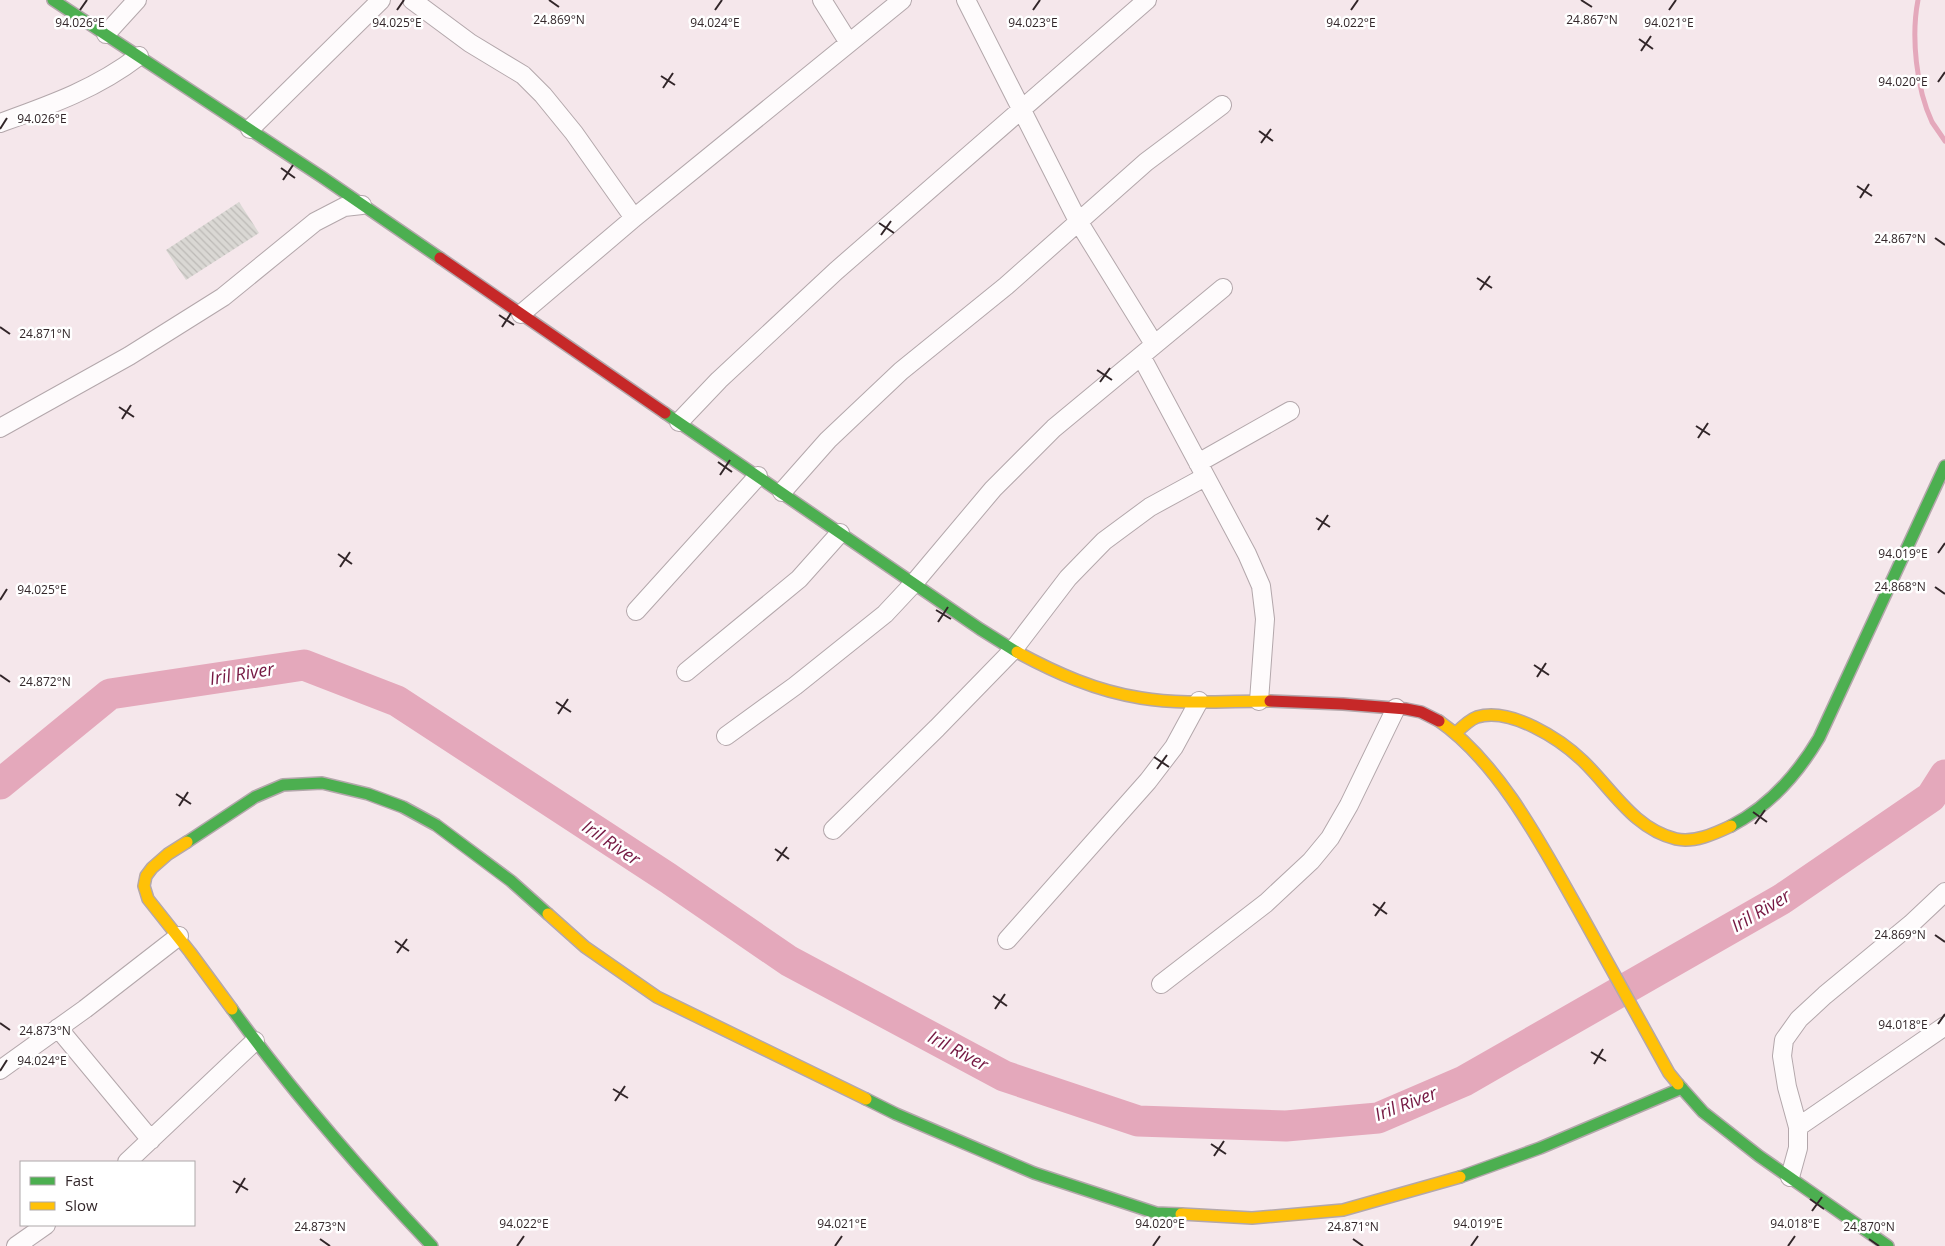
<svg xmlns="http://www.w3.org/2000/svg" width="1945" height="1246" viewBox="0 0 1945 1246" font-family="'Open Sans',sans-serif">
  <style>
    .lines { fill: none; stroke-linecap: round; stroke-linejoin: round }
    .stream { stroke: #e4a8bb; stroke-width: 5 }
    .river { stroke: #e4a8bb; stroke-width: 31 }
    .building { fill: url(#building-back-hatch) }
    .street-casing { stroke: #b3a7ab; stroke-width: 20 }
    .fast-casing { stroke: #b3a7ab; stroke-width: 14 }
    .slow-casing { stroke: #b3a7ab; stroke-width: 14 }
    .jam-casing { stroke: #b3a7ab; stroke-width: 14 }
    .street { stroke: #fefbfc; stroke-width: 18 }
    .fast { stroke: #4caf50; stroke-width: 11 }
    .slow { stroke: #ffc107; stroke-width: 11 }
    .jam { stroke: #c62828; stroke-width: 11 }
    .ticks { fill: none; stroke: #322629; stroke-width: 2 }
    .labels { text-anchor: middle; stroke-width: 5; stroke-linejoin: round; paint-order: stroke }
    .water-label { font-size: 18px; font-style: italic; fill: #751842; stroke: #fff }
    .ticks-label { font-size: 12px; text-anchor: middle; fill: #322629; stroke: #fff; stroke-width: 5; stroke-linejoin: round; paint-order: stroke }
  </style>
  <defs>
    <pattern id="building-back-hatch" width="6" height="6" patternUnits="userSpaceOnUse" patternTransform="scale(1.25)"><rect width="6" height="6" fill="#dad8d4"/><path d="M-1 5l2 2M0 0l6 6M5-1l2 2" fill="none" stroke="#bcb9b6"/></pattern>
  </defs>
  <rect width="100%" height="100%" fill="#f5e7eb"/>
  <g class="lines">
    <path class="stream" d="M1918,0c-7,36 -2,88 14,122 4,6 9,13 13,19"/>
    <path class="river" d="M0,784l110,-90 194,-29 93,36 271,177 121,83 215,115 134,45 148,5 92,-8 86,-37 318,-182 149,-102 14,-22"/>
  </g>
  <path class="building" d="M239,202l20,31 -73,47 -20,-30z"/>
  <g class="lines">
    <defs>
      <path id="street" d="M412,0l58,43 53,32 20,20 31,38 60,85
        M822,0l27,43
        M966,0l112,221 76,123
        M106,34l31,-34
        M0,123c50,-18 96,-34 139,-67
        M250,129l131,-129
        M521,314l113,-96 268,-218
        M1141,356l106,198 14,32 4,33 -6,82
        M679,422l40,-42 117,-109 311,-271
        M0,428l129,-72 94,-59 92,-75 29,-15 18,-2
        M1198,463l92,-52
        M782,492l46,-52 73,-69 105,-85 140,-124 76,-57
        M636,611l122,-135
        M686,672l113,-93 41,-46
        M726,736l69,-50 90,-72 29,-31 79,-94 61,-61 169,-140
        M833,830l104,-102 76,-78 55,-72 36,-37 46,-34 55,-30
        M1007,940l141,-159 26,-34 25,-46
        M1161,984l105,-81 45,-42 19,-23 19,-33 47,-97
        M58,1028l93,112
        M0,1070l85,-61 94,-73
        M1798,1127l147,-101
        M127,1162l128,-121
        M1790,1177l8,-29v-21l-11,-40 -5,-31 2,-16 15,-21 26,-24 86,-71 34,-32
        M16,1246l30,-21"/>
      <path id="fast" d="M53,0l269,177 118,81
        M665,413l315,216 37,23
        M1731,826c39,-20 66,-51 88,-88l126,-272
        M187,842l68,-45 28,-12 39,-2 46,11 35,13 33,18 75,56 37,33
        M232,1009c61,84 129,162 200,237
        M1678,1084l25,28 56,44 129,90
        M866,1099l30,15 138,59 122,40 25,1
        M1460,1177l80,-29 142,-60"/>
      <path id="slow" d="M1017,652c39,21 79,39 124,46 42,7 86,3 129,3
        M1439,721c62,43 106,130 143,195 29,53 58,105 87,157l9,11
        M1456,733c6,-6 13,-13 21,-16 34,-10 83,22 106,44 29,28 51,68 93,78 18,4 38,-5 55,-13
        M187,842l-19,12 -16,14 -6,8 -2,10 4,13 42,53 42,57
        M548,914l37,33 72,50 209,102
        M1181,1214l71,4 91,-8 117,-33"/>
      <path id="jam" d="M440,258l225,155
        M1270,701l73,3 63,5 15,3 18,9"/>
    </defs>
    <use href="#street" class="street-casing"/>
    <use href="#fast" class="fast-casing"/>
    <use href="#slow" class="slow-casing"/>
    <use href="#jam" class="jam-casing"/>
    <use href="#street" class="street"/>
    <use href="#fast" class="fast"/>
    <use href="#slow" class="slow"/>
    <use href="#jam" class="jam"/>
  </g>
  <path class="ticks" d="M549,0l10,7M1581,0l11,7M80,10l7,-10M397,10l7,-10M715,10l7,-10M1033,10l7,-10M1351,10l7,-10M1669,10l7,-10M1639,39l14,10M1641,51l10,-15M661,76l14,9M1938,82l7,-10M663,88l10,-15M0,129l7,-11M1259,131l14,10M1261,143l10,-14M281,168l14,10M283,180l10,-15M1857,186l15,10M1860,198l9,-14M879,223l15,10M881,235l10,-14M1935,238l10,7M1477,278l15,10M1480,290l10,-14M499,315l15,10M0,327l10,7M502,327l9,-14M1097,370l15,10M1100,382l10,-14M119,407l15,10M122,419l9,-14M1696,426l14,9M1698,438l10,-15M718,462l14,10M720,475l10,-15M1316,518l14,9M1318,530l10,-15M1938,553l7,-10M338,554l14,10M340,567l10,-15M1935,587l10,7M0,600l7,-11M936,610l15,9M938,622l10,-15M1534,665l15,10M0,675l10,7M1537,677l9,-14M556,702l15,10M558,714l10,-15M1154,757l15,10M1157,769l10,-14M176,794l15,10M179,806l9,-14M1753,812l14,10M1755,824l10,-14M775,849l14,10M777,861l10,-14M1373,904l14,10M1375,916l10,-14M1935,935l10,7M395,941l14,10M397,953l10,-14M993,996l14,10M995,1009l10,-15M0,1023l10,7M1938,1024l7,-10M1591,1052l15,9M1594,1064l9,-15M0,1071l7,-11M613,1089l15,9M615,1101l10,-15M1211,1144l15,10M1214,1156l10,-15M233,1181l15,9M236,1193l9,-15M1810,1199l14,10M1812,1211l10,-14M320,1239l10,7M1353,1239l10,7M1869,1239l10,7M517,1246l7,-10M835,1246l7,-10M1153,1246l7,-10M1471,1246l7,-10M1788,1246l7,-10"/>
  <g class="labels">
    <g class="water-label">
      <text transform="translate(242 674) rotate(-9)" y="6">Iril River</text>
      <text transform="translate(611 843) rotate(34)" y="6">Iril River</text>
      <text transform="translate(1761 911) rotate(-31)" y="6">Iril River</text>
      <text transform="translate(958 1051) rotate(28)" y="6">Iril River</text>
      <text transform="translate(1406 1104) rotate(-21)" y="6">Iril River</text>
    </g>
  </g>
  <g class="ticks-label">
    <text x="559" y="24">24.869°N</text>
    <text x="1592" y="24">24.867°N</text>
    <text x="80" y="27">94.026°E</text>
    <text x="397" y="27">94.025°E</text>
    <text x="715" y="27">94.024°E</text>
    <text x="1033" y="27">94.023°E</text>
    <text x="1351" y="27">94.022°E</text>
    <text x="1669" y="27">94.021°E</text>
    <text x="1903" y="86">94.020°E</text>
    <text x="42" y="123">94.026°E</text>
    <text x="1900" y="243">24.867°N</text>
    <text x="45" y="338">24.871°N</text>
    <text x="1903" y="558">94.019°E</text>
    <text x="1900" y="591">24.868°N</text>
    <text x="42" y="594">94.025°E</text>
    <text x="45" y="686">24.872°N</text>
    <text x="1900" y="939">24.869°N</text>
    <text x="1903" y="1029">94.018°E</text>
    <text x="45" y="1035">24.873°N</text>
    <text x="42" y="1065">94.024°E</text>
    <text x="524" y="1228">94.022°E</text>
    <text x="842" y="1228">94.021°E</text>
    <text x="1160" y="1228">94.020°E</text>
    <text x="1478" y="1228">94.019°E</text>
    <text x="1795" y="1228">94.018°E</text>
    <text x="320" y="1231">24.873°N</text>
    <text x="1353" y="1231">24.871°N</text>
    <text x="1869" y="1231">24.870°N</text>
  </g>
  <rect x="20" y="1161" width="175" height="65" fill="#ffffff" stroke="#ada8a9"/>
  <rect x="30" y="1177" width="25" height="8" fill="#4caf50" stroke="#ada8a9"/>
  <text x="65" y="1186" font-size="15" fill="#322629">Fast</text>
  <rect x="30" y="1202" width="25" height="8" fill="#ffc107" stroke="#ada8a9"/>
  <text x="65" y="1211" font-size="15" fill="#322629">Slow</text>
</svg>
